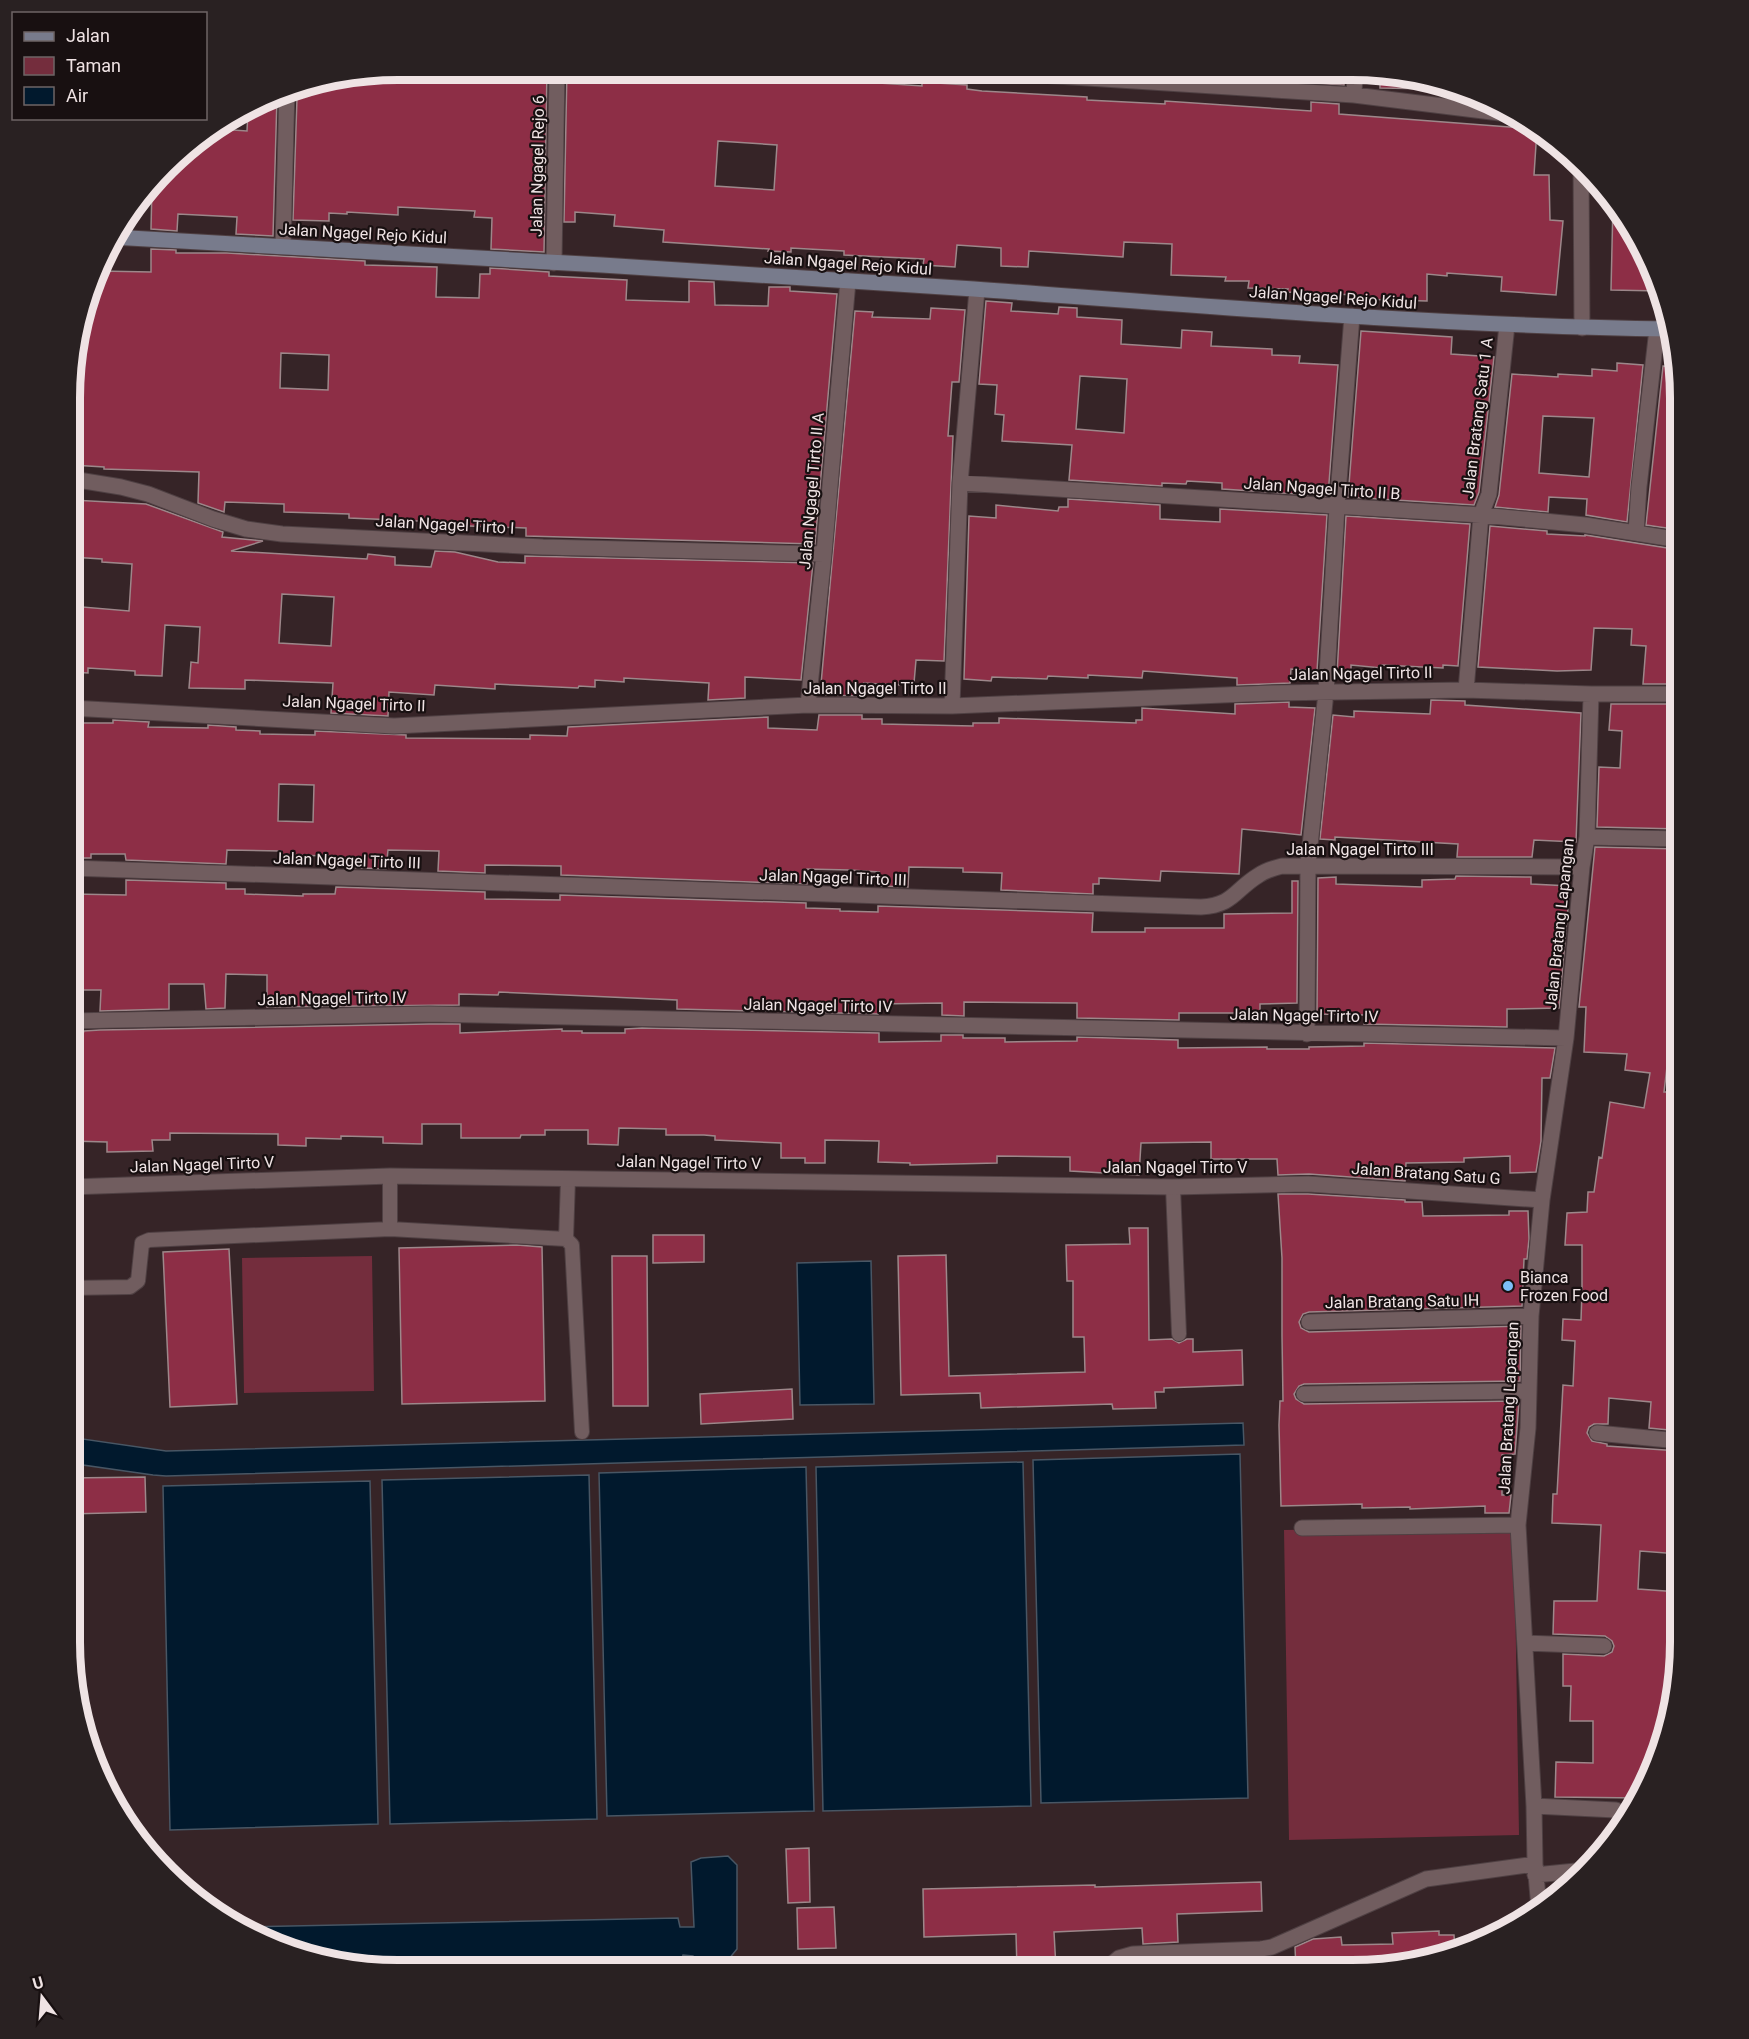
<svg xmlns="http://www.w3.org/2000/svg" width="1749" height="2039" viewBox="0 0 1749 2039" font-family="Roboto,sans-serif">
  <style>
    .green { fill: #742d3d }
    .water { fill: #01192d; stroke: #485664; stroke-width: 1.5 }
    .building { fill: #8d2e46; stroke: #9d878a; stroke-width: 1.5; fill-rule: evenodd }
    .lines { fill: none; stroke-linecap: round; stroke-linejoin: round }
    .service-casing { stroke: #4f4043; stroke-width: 16 }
    .minor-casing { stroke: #4f4043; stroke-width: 17 }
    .secondary-casing { stroke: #4f4043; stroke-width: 17 }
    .service { stroke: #715d5f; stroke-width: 14 }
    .minor { stroke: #715d5f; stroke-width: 15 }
    .secondary { stroke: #787b8c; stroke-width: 15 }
    .poi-dot { fill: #7cbef9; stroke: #181011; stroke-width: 2 }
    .labels { text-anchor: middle; stroke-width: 4.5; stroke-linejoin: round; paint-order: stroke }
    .street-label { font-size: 16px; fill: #efe3e4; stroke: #181011 }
    .poi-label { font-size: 16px; fill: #efe3e4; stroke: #181011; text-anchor: start }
    .rim { fill: none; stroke: #efe3e4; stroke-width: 8 }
  </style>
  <rect width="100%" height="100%" fill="#362427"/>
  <path class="green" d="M372,1256l2,135 -130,2 -2,-135z
    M1514,1526l5,309 -230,5 -5,-310z"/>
  <path class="water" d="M871,1261l3,143 -74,1 -3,-142z
    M1243,1423l1,22 -1078,31 -13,-1 -84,-12v-26l97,14z
    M1240,1454l8,344 -207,5 -8,-343z
    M1023,1462l8,344 -208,5 -7,-344z
    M806,1467l8,344 -207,5 -8,-343z
    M589,1475l8,344 -207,5 -8,-344z
    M370,1481l8,343 -208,6 -7,-344z
    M728,1856l9,9v84l-13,16 -27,1 -4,-10 -10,-1 -5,12 -302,2 -84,-16 -52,-26 438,-9 2,9h14l-3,-65 10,-4z"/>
  <path class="building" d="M398,69h149l-3,183 -53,-3 1,-31 -18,-1 1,-6 -77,-4v8l-51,-3v2l-18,-1v8l-36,-1 4,-122h3l1,-12h-5l45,-8 1,5 3,1 1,-6z
    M567,69l92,1 43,6 78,4 1,-9 24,2v3l45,3v2l72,5v-4l45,3v4l15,2 105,6v3l78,4v-3l146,10v-9l28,2v10l198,15 -3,46h15l1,45 13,1 -7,74 -55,-4 1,-14 -55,-4v3l-20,-2v27l-71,-2v-4l-69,-3 1,-3 -40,-1 1,-7h-24l1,-4 -55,-2 1,-31 -48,-2 -1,15 -94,-6 -1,16 -27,-1v-18l-44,-3 -2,22 -32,-2 1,-6 -80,-4v-4l-53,-3v4l-23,-1 1,-2 -106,-7 1,-12 -50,-4 1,-11 -40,-3v10h-11zM718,141l59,4 -3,45 -59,-4z
    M1313,72h32l-1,13 -32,-2z
    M1380,72h15l44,12v5l-59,-1z
    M275,96l2,1 -4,139 -37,-2 1,-17 -59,-3 -1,17 -26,-2 1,-43 29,-36 37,-21 29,2 1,-19z
    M1613,204l23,29 24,58 -49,-1z
    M151,249l25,1v3h51l138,8v4l72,2 -1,30 43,1 1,-24h10v-6l59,4v4l78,4 -1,20 63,2v-21l25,1 1,23 53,1 1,-19h21v4l47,3 -22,250 -289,-8v-8l-85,-3 1,-3 -93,-4v-4l-65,-2v-8l-59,-2 -1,10 -26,-9 1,-31 -95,-3v-2l-32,-2v-93l8,1 2,-50 18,-52 51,1zM281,353l48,2 -1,35 -48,-2z
    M986,301l26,2 -1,8 47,3 1,-7 18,1v9l45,3 -1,24 60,4 1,-18 30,2 -1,14 61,3v6l28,1 -1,7 39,2 -10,131 -106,-7v-6l-35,-2 -1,3 -24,-1v3l-93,-6 3,-35 -70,-4 2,-26 -9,-1 2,-29 -18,-1zM1080,376l47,3 -3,54 -48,-4z
    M931,308l34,2 -6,72h-7l-4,54h5l-9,225 -28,-1 -2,23 -15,-1v3l-35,-2v13l-44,-1 35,-384 18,1 -1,5 58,2z
    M1361,331l91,6 -1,17 43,3 -15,135 -5,13 -126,-8z
    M1617,363l26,2 -16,157 -41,-7 1,-16 -38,-2 -1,15 -53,-5 4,-12 13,-121 46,3v-3l34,2v-7l25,2zM1543,416l51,2 -5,59 -50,-4z
    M1663,366l13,1 4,30v133l-34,-5z
    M1068,499l92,6v14l39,2 21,1v-13l107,6 -10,156 -26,-2 -1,14 -53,2v-7l-94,-7 -1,7 -54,-3v3l-40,-2 -1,3 -55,-2 -1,4 -27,-2 5,-163 27,2v-13l62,6 1,-4h9z
    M72,500l74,4 77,28 -1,5 41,4 -32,10 136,8 1,-5 27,3v8l36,2 4,-16 20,1 43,10 27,1v-7l288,7 -12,117 -56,-3v21l-37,2 1,-17 -85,-5v4l-29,-2v7l-16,-1 -1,2 -83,-4v5l-60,-4 -1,10 -45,-3 -1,24 -57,-3 2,-30 -88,-3v9l-56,-1 2,-26 7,1 2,-36 -35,-2 -3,51 -27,-1v-4l-47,-3v5l-17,-1v-66l58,5 3,-47 -30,-2v-3l-31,-2zM282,594l52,3 -3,49 -52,-3z
    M1346,516l124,8 -12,142 -15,-1v3l-61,-3v3l-31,-3v10l-14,-1z
    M1490,526l57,5v3l38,2v-1l95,15v134h-37l3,-38 -15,-1 1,-16 -38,-1 -3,42 -34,1 -79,-4z
    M1431,700l34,1v4l116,8 -5,129 -42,-2 -2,17h-75l1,-13 -123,-7v3l-15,-1 13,-124 21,2v-6l76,3z
    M1289,702v5l26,1 -14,127 -59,-6 -3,45 -78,-3 -1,10 -61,-3v6h-6v10l-92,-4 1,-17 -39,-1v-4l-54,-1 -1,20 -29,-1v-14l-29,-2 -43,-1v15l-246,-9v-9l-76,-1v8l-47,-2 1,-20 -51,-1 -2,19 -50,-2v-11l-55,-1v-4l-54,-1 -1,14 -100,-4 -1,-6h-34v4h-20v-37h4l1,-45h-5v-50h12v-3h30v-3l36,2 -1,5 60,1v-3l28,2v3l24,1v3l55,1v-4l91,4v3l124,1v-4l37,1 1,-9 200,-10v11l49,2 2,-15h43v4h20v5l91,2v-3h26v-5l137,5v-3h6v-12l93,6v-10zM279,784l35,1 -1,37 -35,-1z
    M1611,704h69v125l-83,-2 2,-60 21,1 2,-37 -13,-1z
    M1595,847l85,2v185l-9,-1 -7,59h16l-3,80h3l-1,259 -30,-3 2,-26 -42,-4 -1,26h-14l-5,3 -2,6 5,8 15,3v2l72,5v103l-39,-3 -2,38 41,3v71l-16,84 -23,51 -85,-1 1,-35 37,1v-42h-23l1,-35h-8v-32l41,2 8,-4 2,-6 -2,-5 -7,-5 -52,-2 1,-33h43l4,-76 -49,-2 1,-29h4l6,-109 10,1 2,-45 -13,-1 1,-21 18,1 1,-28v-47h-17l2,-32 20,-1 1,-20h6l5,-35 3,1 8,-56 34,6 6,-35 -25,-3 2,-16 -43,-2 2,-45h-7z
    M1456,876l75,1v7l39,2 -11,122 -52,1v18l-143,-3 1,-9 -48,-1 1,-136 18,-1v7l86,3v-7l33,-1z
    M126,880l100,3v6h19v5l58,2v-2h32l1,-7 149,5v7l75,1v-5l246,8v5l34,1v2l38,1v-6l215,7 -1,19h53v-4h79v-14l68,-1v-32h6l-1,122 -37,1v9h-81v7l-102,-2v-15l-113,-1v14l-22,-1v-12l-64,1v10l-201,-5v-9l-178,-8 -1,3 -39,-1v11l-192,2v-32l-41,-1 -1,34 -19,1 -2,-25h-35v25l-69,2 1,-21h-28v-24h-3l3,-72 53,1z
    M429,1024h31v9l102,-4v2h20v2h43v-4l17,-1 237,5v9l62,-1v-6h22v3h42v4l72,-1v-4l101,3v8l89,-1v2h42v-2l55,-1v-3l191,5 -5,30h-8l-1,63 -5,31 -26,1v-17l-46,2v4l-58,1 -1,18 -96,-7 -31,1 -1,-16h-66v-17l-70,1 -2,32 -69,-4v-14l-73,-1v7l-87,2v-2l-32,-1 1,-21 -54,-1v23h-20v-5h-24v-15l-66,-3v-4l-11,-1h-38v-6l-47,-1 -1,17 -30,-1v-14h-43v5h-24l-1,3h-59v-14h-39v20l-39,-1v-6l-42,-1v3l-35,-1v8l-28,-1v-11l-108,-1v7h-18l1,11 -46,1v-10l-37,-1v-107h13l1,-3 16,-1z
    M1278,1194h30l97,6v2h17l1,14 86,-1v-4h19l1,28 -2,20h-3l-2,47 -213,6 -6,2 -4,8 2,6 8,4 212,-6 -1,55 -216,3 -5,2 -5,8 2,5 8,5 215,-3 -4,53 -13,1v40h9l-2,18h-24v-7l-75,3v-2l-48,1v-4l-81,2 -2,-81 1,-24h3l-1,-65v-78z
    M1129,1228h19l1,112 23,-1 7,4 8,-4h6v13l49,-2 1,35 -79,3v4h-9l1,16 -43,1 -1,-5 -131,4 -1,-15 -79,2 -3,-139 48,-1 3,121 136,-4 -1,-35h-11v-56h-6l-1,-36 64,-1z
    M653,1235h51v27l-51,1z
    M517,1245l25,2 3,154 -143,3 -3,-156z
    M229,1249l8,155 -67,3 -7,-155z
    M612,1256h35l1,150h-35z
    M792,1389l1,30 -92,5 -1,-30z
    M145,1477l1,35 -77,2v-36z
    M809,1848l1,54 -22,1 -2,-54z
    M1261,1882l1,29 -85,3 1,28 -35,2 -1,-16 -88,4 2,36 -39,1 -1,-35 -92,3 -1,-48 172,-4v2z
    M834,1907l2,41 -38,1 -1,-41z
    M1439,1931v4h15l1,16 -18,8 -64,10h-77l-1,-22 18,-8 28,-2 1,8 51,-1 -1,-11z
    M1179,1962v7h-35l-1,-6z"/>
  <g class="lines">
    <defs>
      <path id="service" d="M390,1176v53
        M1173,1187l6,147
        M566,1239l2,-60
        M70,1288l60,-1 8,-6 4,-38 7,-3 241,-11 176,10 6,6 10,187"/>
      <path id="minor" d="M977,71l377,24 162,20
        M1354,95l1,-23
        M1581,163l1,165
        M283,246l4,-157
        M554,263l3,-194
        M72,479l49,8 27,7 65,25 33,10 36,5 261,13 281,7
        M960,483l521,32 104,10 95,15
        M1636,533l3,-46 18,-158
        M1466,690l15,-175 8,-21 18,-169
        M808,705l16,-151 24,-273
        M952,706l8,-223 17,-193
        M71,708l323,18 414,-21 144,1 320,-13 194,-3 125,4h89
        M1587,837l93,2
        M71,868l1130,39c33,-2 33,-17 58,-32 7,-5 15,-7 23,-9l300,1
        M70,1021l359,-7 1137,24
        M1307,1034l1,-169 18,-173 11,-185 15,-191
        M70,1187l320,-11 783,11 135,-3 234,16
        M1309,1322l222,-6
        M1304,1394l225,-3
        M1597,1433l82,8
        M1302,1528l216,-3
        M1525,1643l79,3
        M1534,1806l82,4
        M1535,1875l51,-5
        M1539,1908l-4,-44 -1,-58 -16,-281 10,-97 3,-112 11,-116 24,-162 16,-171 5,-30 4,-143
        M1106,1969l13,-11 14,-4 128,-5 11,-2 154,-68 109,-15"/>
      <path id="secondary" d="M112,237c287,16 575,32 862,52 232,17 464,37 697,40"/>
    </defs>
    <use href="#service" class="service-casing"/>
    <use href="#minor" class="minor-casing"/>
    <use href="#secondary" class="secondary-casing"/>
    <use href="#service" class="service"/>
    <use href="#minor" class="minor"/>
    <use href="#secondary" class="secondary"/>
  </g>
  <circle class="poi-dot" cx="1508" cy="1286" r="6"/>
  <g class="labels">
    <g class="street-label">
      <text transform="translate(537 166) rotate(-89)" y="6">Jalan Ngagel Rejo 6</text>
      <text transform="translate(363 233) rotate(3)" y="6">Jalan Ngagel Rejo Kidul</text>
      <text transform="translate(848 263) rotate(4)" y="6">Jalan Ngagel Rejo Kidul</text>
      <text transform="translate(1333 297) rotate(4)" y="6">Jalan Ngagel Rejo Kidul</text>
      <text transform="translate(1477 418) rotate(-83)" y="6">Jalan Bratang Satu 1 A</text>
      <text transform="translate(1322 488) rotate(4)" y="6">Jalan Ngagel Tirto II B</text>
      <text transform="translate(811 491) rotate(-85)" y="6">Jalan Ngagel Tirto II A</text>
      <text transform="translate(445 524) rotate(3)" y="6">Jalan Ngagel Tirto I</text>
      <text transform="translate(1361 673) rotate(-1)" y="6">Jalan Ngagel Tirto II</text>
      <text x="875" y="694">Jalan Ngagel Tirto II</text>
      <text transform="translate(354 703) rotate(2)" y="6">Jalan Ngagel Tirto II</text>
      <text x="1360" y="855">Jalan Ngagel Tirto III</text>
      <text transform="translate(347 860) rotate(2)" y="6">Jalan Ngagel Tirto III</text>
      <text transform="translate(833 877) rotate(2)" y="6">Jalan Ngagel Tirto III</text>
      <text transform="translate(1559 924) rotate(-84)" y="6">Jalan Bratang Lapangan</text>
      <text transform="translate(332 998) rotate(-1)" y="6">Jalan Ngagel Tirto IV</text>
      <text transform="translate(818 1005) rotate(1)" y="6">Jalan Ngagel Tirto IV</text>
      <text transform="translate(1304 1015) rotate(1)" y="6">Jalan Ngagel Tirto IV</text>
      <text transform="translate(689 1162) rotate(1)" y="6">Jalan Ngagel Tirto V</text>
      <text transform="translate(202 1164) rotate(-2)" y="6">Jalan Ngagel Tirto V</text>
      <text x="1175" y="1173">Jalan Ngagel Tirto V</text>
      <text transform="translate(1426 1173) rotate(4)" y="6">Jalan Bratang Satu G</text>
      <text transform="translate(1402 1301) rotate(-1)" y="6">Jalan Bratang Satu IH</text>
      <text transform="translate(1508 1408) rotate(-87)" y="6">Jalan Bratang Lapangan</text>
    </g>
    <g class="poi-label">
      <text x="1520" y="1283">Bianca<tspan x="1520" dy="18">Frozen Food</tspan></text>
    </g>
  </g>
  <path d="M0 0H1749V2039H0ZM398 80H1352A318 318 0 0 1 1670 398V1642A318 318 0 0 1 1352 1960H398A318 318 0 0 1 80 1642V398A318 318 0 0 1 398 80Z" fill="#292122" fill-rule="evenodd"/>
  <path class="rim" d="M398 80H1352A318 318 0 0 1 1670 398V1642A318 318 0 0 1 1352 1960H398A318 318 0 0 1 80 1642V398A318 318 0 0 1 398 80Z"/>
  <rect x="12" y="12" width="195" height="108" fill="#181011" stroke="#6e6465" stroke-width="1.5"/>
  <rect x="24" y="32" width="30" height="9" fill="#787b8c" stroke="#6e6465" stroke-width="1.5"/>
  <text x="66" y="42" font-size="18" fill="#efe3e4">Jalan</text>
  <rect x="24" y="57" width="30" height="18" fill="#742d3d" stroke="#6e6465" stroke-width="1.5"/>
  <text x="66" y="72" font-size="18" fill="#efe3e4">Taman</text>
  <rect x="24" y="87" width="30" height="18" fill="#01192d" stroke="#6e6465" stroke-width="1.5"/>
  <text x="66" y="102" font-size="18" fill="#efe3e4">Air</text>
  <g transform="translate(42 1997) rotate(344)" stroke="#181011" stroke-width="4.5" paint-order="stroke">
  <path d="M0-4.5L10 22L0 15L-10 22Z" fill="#efe3e4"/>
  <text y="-9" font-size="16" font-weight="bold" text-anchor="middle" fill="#efe3e4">U</text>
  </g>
</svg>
